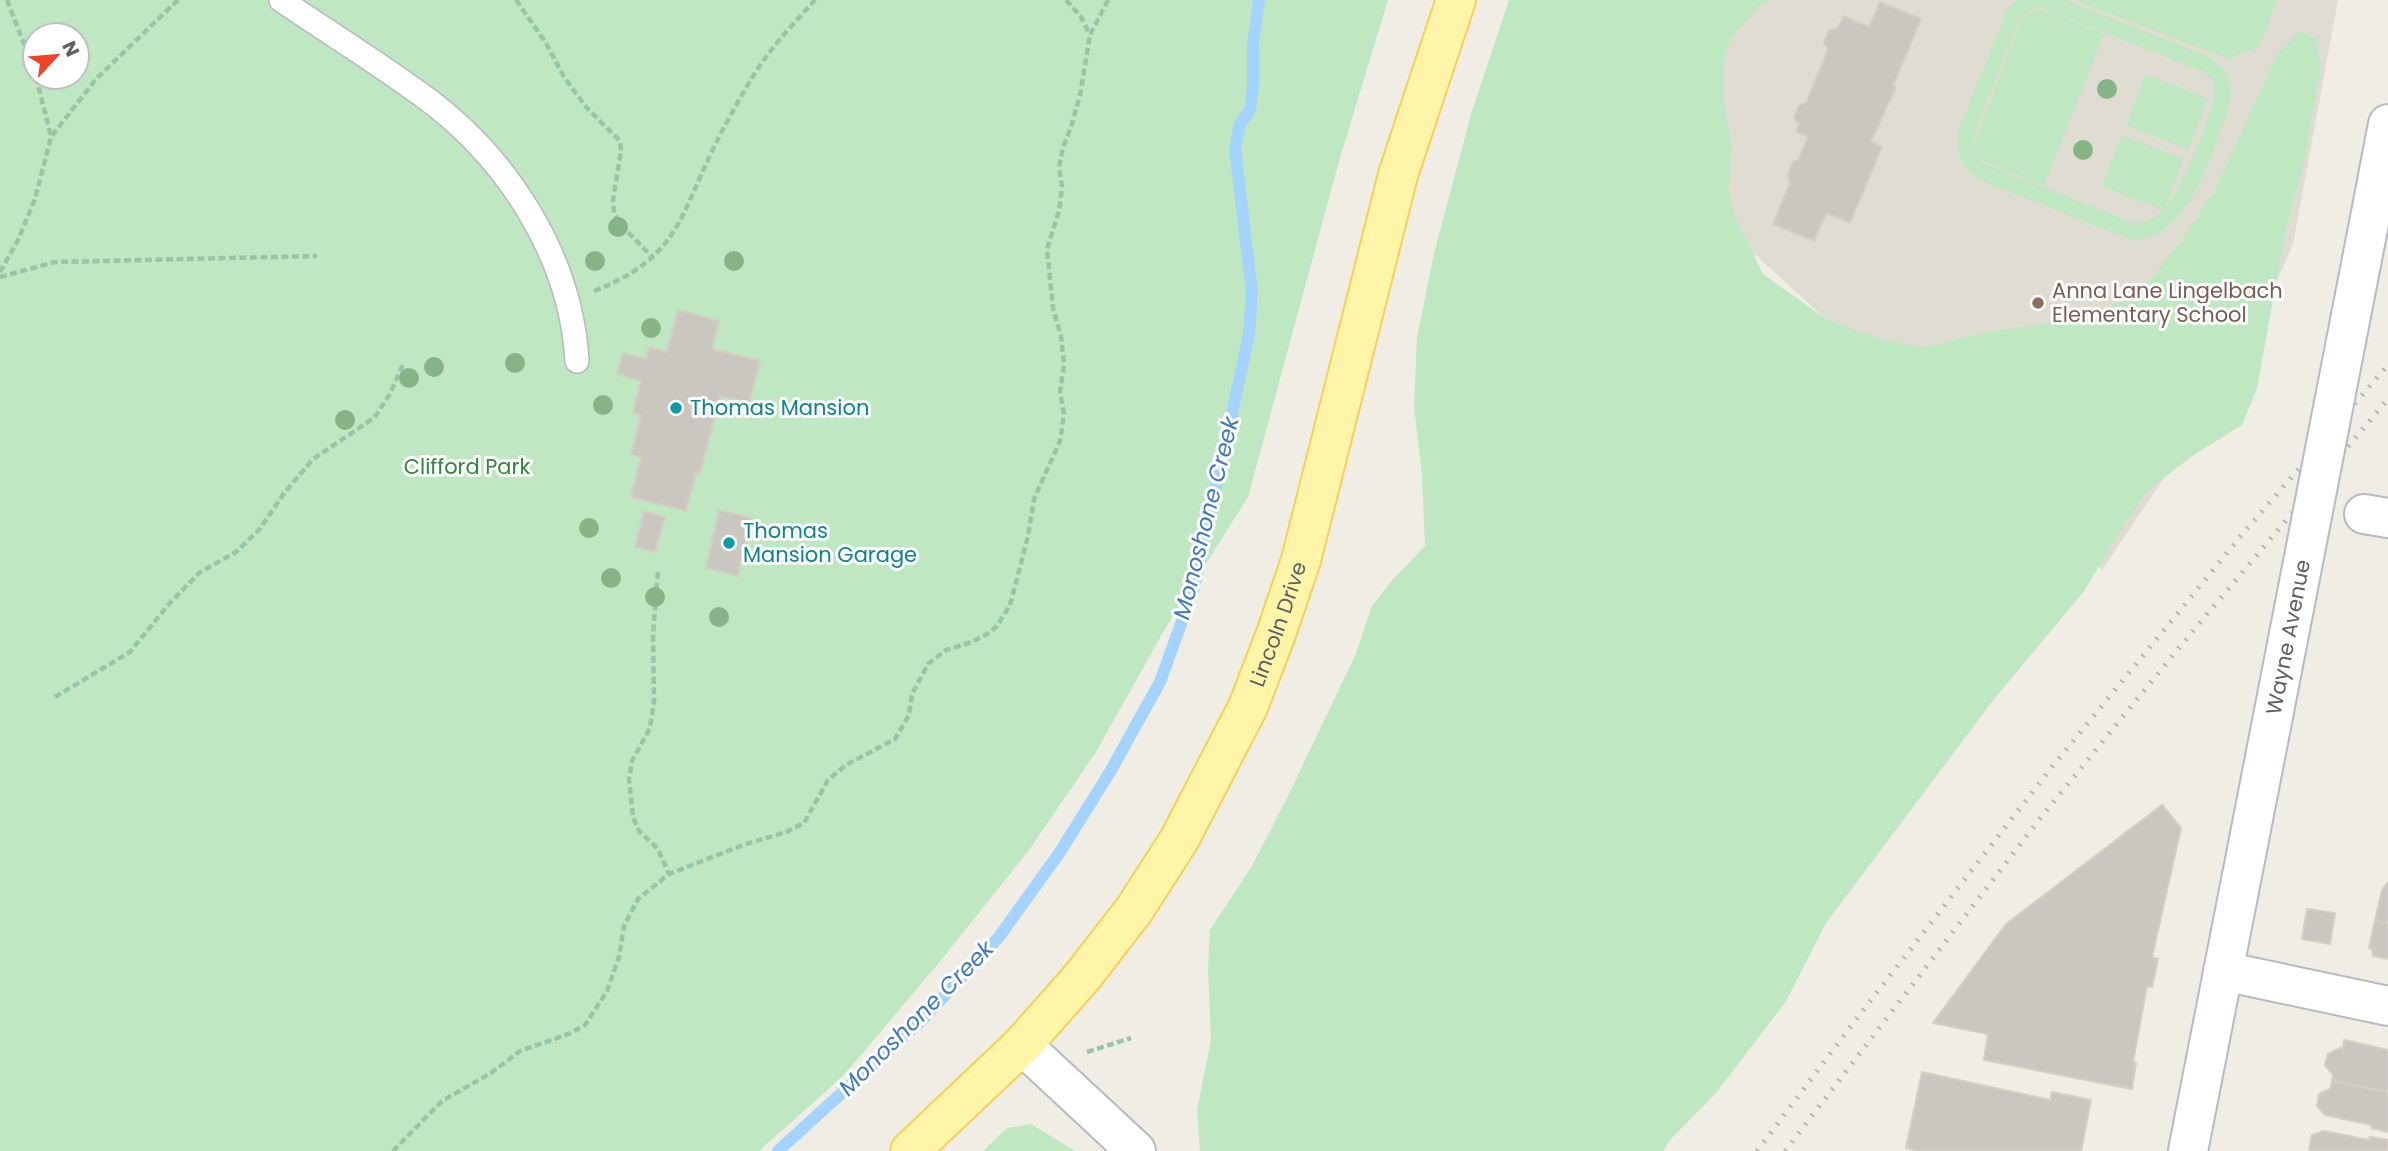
<svg xmlns="http://www.w3.org/2000/svg" width="2388" height="1151" viewBox="0 0 2388 1151" font-family="Poppins,sans-serif">
  <style>
    .education { fill: #dfdcd2 }
    .green { fill: #bfe7c1; fill-rule: evenodd }
    .lines { fill: none; stroke-linecap: round; stroke-linejoin: round }
    .stream { stroke: #a4d3ff; stroke-width: 12 }
    .building { fill: #cac7c1; stroke: #d4cfc2; stroke-width: 2 }
    .service-casing { stroke: #b6b9be; stroke-width: 26 }
    .minor-casing { stroke: #b6b9be; stroke-width: 42 }
    .secondary-casing { stroke: #b7bac0; stroke-width: 42 }
    .primary-casing { stroke: #f7d055; stroke-width: 42 }
    .path { stroke: #97c6a7; stroke-width: 4.5; stroke-dasharray: 7 3.5; stroke-linecap: butt }
    .service { stroke: #fff; stroke-width: 23 }
    .minor { stroke: #fff; stroke-width: 38 }
    .secondary { stroke: #fff; stroke-width: 38 }
    .primary { stroke: #fff5a9; stroke-width: 38 }
    .rail { stroke: #b5b6b6; stroke-width: 5; stroke-dasharray: 2 9; stroke-linecap: butt }
    .secondary-bridge-casing { stroke: #b7bac0; stroke-width: 42; stroke-linecap: butt }
    .secondary-bridge { stroke: #fff; stroke-width: 38 }
    .tree { fill: #86b486 }
    .education-dot { fill: #8d6e63; stroke: #fff; stroke-width: 2.5 }
    .culture-dot { fill: #0f9aa8; stroke: #fff; stroke-width: 2.5 }
    .labels { text-anchor: middle; stroke-width: 6; stroke-linejoin: round; paint-order: stroke }
    .education-label { font-size: 21px; fill: #785e54; stroke: #fff; text-anchor: start }
    .culture-label { font-size: 21px; fill: #0d838f; stroke: #fff; text-anchor: start }
    .park-label { font-size: 21px; fill: #318639; stroke: #fff }
    .street-label { font-size: 21px; fill: #5c5f65; stroke: #fff }
    .water-label { font-size: 23px; font-style: italic; fill: #3f78bf; stroke: #fff }
  </style>
  <rect width="100%" height="100%" fill="#efede4"/>
  <path class="education" d="M1576,0h762l-45,244 -51,118 -140,208 -551,-501z"/>
  <path class="green" d="M0,0h1388l-49,161 -91,336 -82,130 -70,125 -67,98 -92,115 -93,110 -85,76h-759zM35,35h42v42h-42z
    M1509,0h262l-12,6 -29,34 -6,24v40l8,45 -4,41 6,24 29,60 63,45 50,19 47,10 60,-15 100,-15 56,-24 42,-52 33,-50 63,-137 23,-24 17,8 3,31 -15,87 -20,77 -28,154 -15,37 -47,29 -46,35 -23,33 -42,69 -90,108 -168,224 -40,78 -70,92 -45,46 -8,12h-463l-3,-41 14,-70 -3,-71 2,-39 42,-64 34,-66 69,-144 17,-50 23,-29 30,-31 -3,-71 -8,-69 3,-68 17,-85 38,-142z
    M2016,0h50l143,57c20,13 25,27 20,50 -18,46 -36,127 -95,134l-154,-61c-19,-13 -25,-26 -22,-49l48,-118zM2039,7l163,64c6,5 12,8 13,16 3,19 -37,107 -50,122l18,-50 -61,-24 -20,51 61,24 -11,9 -16,5 -149,-59c-13,-7 -16,-15 -13,-30l45,-115 12,-11z
    M2075,0h202l-17,46 -32,13z
    M2038,10l9,1 57,23 -60,152 -63,-26 -6,-7 -1,-9 47,-123 5,-6z
    M2146,74l62,25 -20,50 -62,-24z
    M1031,1124l44,27h-92l24,-23z"/>
  <g class="lines">
    <path class="stream" d="M778,1151l145,-132 76,-82 61,-85 50,-80 50,-90 34,-94 55,-253 3,-42 -17,-145 5,-24 10,-14 3,-22v-44l6,-44"/>
  </g>
  <path class="building" d="M1880,2l41,17 -28,67 3,1 -25,54 11,6 -32,76 -24,-10 -12,28 -41,-17 17,-41 -2,-10 5,-11 5,-2 10,-23 -12,-5 3,-8 -5,-6 5,-13 7,-2 22,-53 -4,-7 5,-13 9,-2 6,-12 25,11z
    M678,310l41,11 -7,28 48,12 -11,42 -29,-7 -20,78 -4,-1 -10,38 -55,-14 10,-40 -10,-2 10,-40 -8,-2 8,-32 -24,-7 6,-21 23,6 3,-12 18,5z
    M719,510l32,8 -13,58 -32,-8z
    M644,511l21,6 -10,35 -20,-5z
    M2162,805l19,23 -29,129 6,2 -6,28 -5,-1 -14,76 3,1 -4,26 -148,-29 4,-26 -55,-11 73,-99z
    M2387,883h1v40l-13,-2 7,-31z
    M2307,909l28,4 -5,31 -28,-5z
    M2375,921l13,2v36l-15,-3 -1,-7 -3,-1z
    M2344,1040l44,10v42l-56,-11 1,-6 -8,-10 3,-11 12,-6 3,1z
    M1922,1072l128,28 2,-8 39,8 -10,51h-162l-13,-3z
    M2332,1081l56,11v40l-17,-4 1,-3 -47,-10 -8,-9 2,-12 11,-5z
    M2324,1131l45,9 1,-3 18,3v11h-77l-2,-2 3,-14z"/>
  <g class="lines">
    <defs>
      <path id="service" d="M281,0c47,32 96,62 142,96 84,61 148,160 154,265"/>
      <path id="minor" d="M2364,514l24,4
        M1022,1045l114,106"/>
      <path id="secondary" d="M2370,218l18,-94
        M2223,971l165,35
        M2188,1151l58,-296"/>
      <g id="primary">
        <path id="s1" d="M910,1151l112,-106 60,-68 52,-67 45,-70 69,-133 29,-76 24,-71 97,-385 58,-175"/>
      </g>
    </defs>
    <use href="#service" class="service-casing"/>
    <use href="#minor" class="minor-casing"/>
    <use href="#secondary" class="secondary-casing"/>
    <use href="#primary" class="primary-casing"/>
    <path class="path" d="M7,0l28,72
      M516,0l30,43 18,34 22,30 34,34 1,10 -8,49 1,13 8,13 30,31
      M1066,0l15,17 9,18
      M36,77l15,59
      M0,272l18,-32 17,-41 16,-62 45,-58 82,-79
      M0,277l55,-15 262,-6
      M594,291c82,-32 85,-71 119,-142 13,-26 28,-54 44,-79 16,-25 38,-48 58,-70
      M658,572l-5,62 1,67 -4,27 -18,33 -3,18 4,38 6,14 19,18 11,25
      M55,697l75,-45 39,-48 30,-31 37,-21 23,-22 26,-38 28,-33 61,-41 16,-24 14,-32
      M1087,1052l44,-14
      M393,1151l49,-50 49,-28 29,-22 51,-18 14,-8 22,-34 12,-34 5,-31 14,-27 31,-25 77,-30 40,-12 18,-9 24,-43 18,-15 49,-26 14,-24 3,-21 16,-30 18,-14 26,-8 17,-9 8,-7 13,-21 18,-69 6,-37 26,-58 4,-27 -4,-22 4,-27 -3,-29 -8,-28 -6,-59 12,-38 3,-24 -3,-20 4,-19 9,-24 8,-29 10,-60 18,-35"/>
    <use href="#service" class="service"/>
    <use href="#minor" class="minor"/>
    <use href="#secondary" class="secondary"/>
    <use href="#primary" class="primary"/>
    <path class="rail" d="M1757,1151l97,-129 198,-255 188,-230 148,-172
      M1785,1151l253,-330 140,-172 210,-250"/>
    <defs>
      <g id="secondary-bridge">
        <path id="s2" d="M2246,855l124,-637"/>
      </g>
    </defs>
    <use href="#secondary-bridge" class="secondary-bridge-casing"/>
    <use href="#secondary-bridge" class="secondary-bridge"/>
  </g>
  <g class="tree">
    <circle cx="2107" cy="89" r="10"/>
    <circle cx="2083" cy="150" r="10"/>
    <circle cx="618" cy="227" r="10"/>
    <circle cx="595" cy="261" r="10"/>
    <circle cx="734" cy="261" r="10"/>
    <circle cx="651" cy="328" r="10"/>
    <circle cx="515" cy="363" r="10"/>
    <circle cx="434" cy="367" r="10"/>
    <circle cx="409" cy="378" r="10"/>
    <circle cx="603" cy="405" r="10"/>
    <circle cx="345" cy="420" r="10"/>
    <circle cx="589" cy="528" r="10"/>
    <circle cx="611" cy="578" r="10"/>
    <circle cx="655" cy="597" r="10"/>
    <circle cx="719" cy="617" r="10"/>
  </g>
  <circle class="education-dot" cx="2038" cy="303" r="7"/>
  <g class="culture-dot">
    <circle cx="676" cy="408" r="7"/>
    <circle cx="729" cy="543" r="7"/>
  </g>
  <g class="labels">
    <g class="education-label">
      <text x="2052" y="298">Anna Lane Lingelbach<tspan x="2052" dy="24">Elementary School</tspan></text>
    </g>
    <g class="culture-label">
      <text x="690" y="415">Thomas Mansion</text>
      <text x="743" y="538">Thomas<tspan x="743" dy="24">Mansion Garage</tspan></text>
    </g>
    <g class="park-label">
      <text x="467" y="474">Clifford Park</text>
    </g>
    <g class="street-label">
      <text dy="7" stroke="none"><textPath href="#s1" startOffset="651">Lincoln Drive</textPath></text>
      <text dy="7" stroke="none"><textPath href="#s2" startOffset="222">Wayne Avenue</textPath></text>
    </g>
    <g class="water-label">
      <text transform="translate(1206 518) rotate(-76)" y="8">Monoshone Creek</text>
      <text transform="translate(916 1018) rotate(-45)" y="8">Monoshone Creek</text>
    </g>
  </g>
  <g transform="translate(56 56) rotate(64)"><circle r="33" fill="#ffffff" stroke="#bebfc1" stroke-width="2"/>
  <path d="M0-5L12 26L0 18L-12 26Z" fill="#f04129"/>
  <text y="-10" font-size="19" font-weight="bold" text-anchor="middle" fill="#5c5f65">N</text>
  </g>
</svg>
